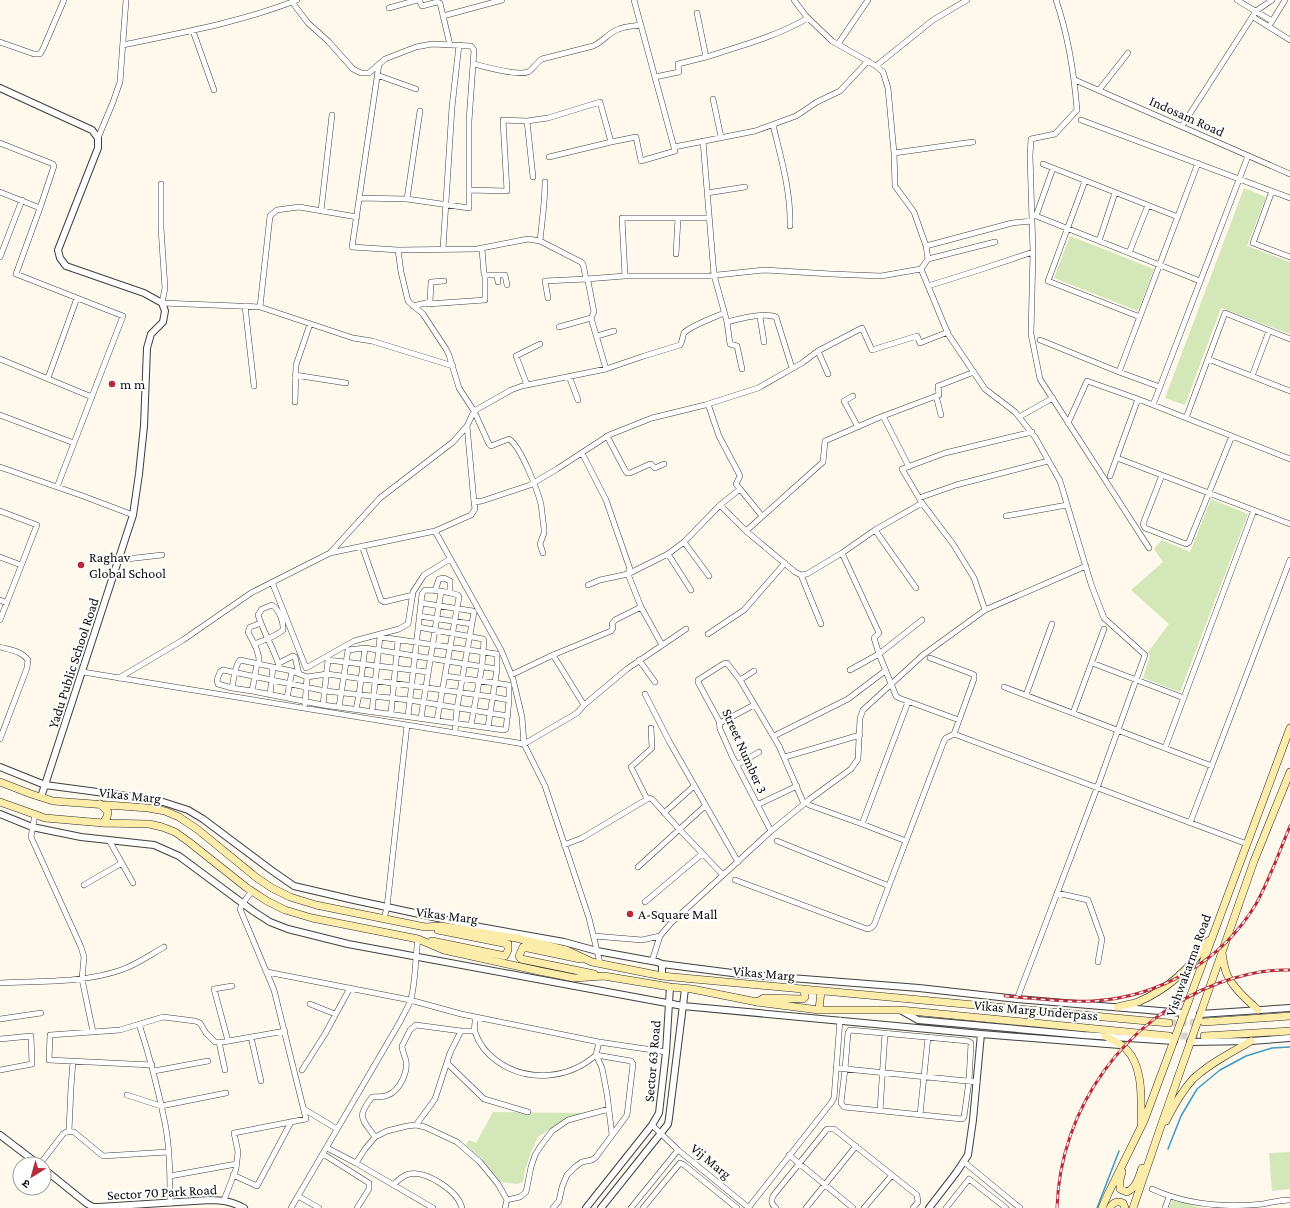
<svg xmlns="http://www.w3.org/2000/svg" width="1290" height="1208" viewBox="0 0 1290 1208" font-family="'Crimson Pro','Noto Sans Devanagari',serif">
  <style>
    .green { fill: #d3e7b8 }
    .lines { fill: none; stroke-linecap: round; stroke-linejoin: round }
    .stream { stroke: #3d9ac7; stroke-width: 1.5 }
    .secondary-tunnel { stroke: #dad5ca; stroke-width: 7; stroke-dasharray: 7 3.5; stroke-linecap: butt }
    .minor-casing { stroke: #3f3f3f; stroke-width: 6 }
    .tertiary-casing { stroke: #3f3f3f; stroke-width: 8 }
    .secondary-casing { stroke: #2e2e2e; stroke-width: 8 }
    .minor { stroke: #fff; stroke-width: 5 }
    .tertiary { stroke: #fff; stroke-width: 6 }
    .secondary { stroke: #fcecaa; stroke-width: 7 }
    .rail-casing { stroke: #b62a3b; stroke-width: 3 }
    .rail { stroke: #fff; stroke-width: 1.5; stroke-dasharray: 4.5; stroke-linecap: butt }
    .poi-dot { fill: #b62a3b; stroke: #fff; stroke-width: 1.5 }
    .labels { text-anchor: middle; stroke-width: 4; stroke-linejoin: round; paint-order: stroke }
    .street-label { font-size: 14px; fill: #0c0c0c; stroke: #fff }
    .poi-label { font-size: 14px; fill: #0c0c0c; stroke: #fff; text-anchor: start }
  </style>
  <rect width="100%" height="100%" fill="#fef9ec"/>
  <path class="green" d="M1244,188l22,9 -19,49 43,16v72l-69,-26 -36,97 -20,-7z
    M1070,236l84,33 -16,42 -84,-33z
    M1211,499l37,15 -68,178 -37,-14 7,-22 -2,-4 21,-28 -38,-34 32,-28 -9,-13 8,-9 28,12z
    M493,1112l91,1 -21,7 -25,17 -7,15 -6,18 -2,12 -6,2 -16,-2 -20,-24 -15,-13 3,-5 7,3z
    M1290,1152v37l-18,2 -3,-38z
    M1173,1198l27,10h-31z"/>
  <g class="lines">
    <path class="stream" d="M1168,1149l13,-33 16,-27 23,-19 26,-14 26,-8 18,-1
      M1097,1208l22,-57"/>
    <path class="secondary-tunnel" d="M1169,1023l34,-1
      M1170,1036h34"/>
    <defs>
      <path id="minor" d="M419,0l3,6 15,-4 3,1 10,42
        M1056,0c12,35 18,72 21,110l-22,24 -24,5 -1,17 3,96 -2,82 9,45 109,169
        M1237,0l35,21
        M292,2l16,21 20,18 25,28 8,4h8l16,-14 31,-12 16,-3 39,2 3,4 -5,71v87l-62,-9 -47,-1
        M389,8l28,-8
        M443,16l59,-16
        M1253,17l37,23
        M1271,23l14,-23
        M193,31l21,59
        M0,42l34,12h6l3,-5 21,-49
        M838,44l30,-44
        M123,45c57,-12 119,-23 174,-45
        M706,57c35,-11 71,-21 102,-39
        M379,64l-27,183 46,3 3,22 7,29 15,13 23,35 3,6 10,33 15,23 15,33 2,2 18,-7c12,8 28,50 32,65 1,8 2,17 3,25v4l-4,11 3,9
        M474,64c12,3 43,12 54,8 4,-2 9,-10 14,-13l51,-13c10,-4 16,-14 26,-17 6,-3 15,-3 22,-4
        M876,66l57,-46 34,-20
        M377,75l39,14
        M655,77l24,-5 -1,-8 28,-7 -9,-44
        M1075,80l215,94
        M1099,90l29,-37
        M713,99l8,38
        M1081,120l209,78
        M527,121l6,56
        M773,125c8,33 18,67 17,101
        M1182,126l74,-115 16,-11
        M98,138l15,-36 7,-20 6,-82
        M703,141l11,134 13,47 3,22 7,2 5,23
        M0,143l53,21 1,2 -14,42 -24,66 107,42 -66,171
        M674,147l81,-16 41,-15 21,-14 23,-11 28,-30
        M894,153l79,-11
        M549,157l62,-15
        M1043,164l135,53
        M1053,168l-17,48 164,65
        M1085,181l-37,100 92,36
        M161,184v44l4,60 -3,15 98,4 93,31 19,3 81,25
        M469,190l38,1 -4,-71 24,1 21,-3 52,-16 11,40 25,-5 5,24 34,-10 -41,-151
        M1272,191l-19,52 37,14
        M0,192l40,16
        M707,193l38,-6
        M407,199l13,-88
        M321,211l11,-96
        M540,241c2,-20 5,-39 5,-59
        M1099,241l16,-48
        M926,246l86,-23 20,-2
        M443,249l9,-142 7,-62
        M482,249l2,25 2,1h19l2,10
        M398,250l79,-1 51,-10 12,2 41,21 2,2 3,15 39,-3h83l57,-6 66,4 50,2 40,-7 7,-10 -2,-13 -12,-34 -19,-26 -1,-33 -6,-65 -5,-16 -7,-6 -44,-25 -26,-25 -12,-16
        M1129,253l19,-48
        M676,254l2,-36
        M0,257l22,-57
        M928,259l67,-17
        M921,269l27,65 37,55 30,23 20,25 25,44 31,103 13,34 41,37 -48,133 -80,211
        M497,275l1,7
        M625,276l-3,-58h87
        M928,286l51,-16 54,-18
        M548,298l-3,-17 41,-2 2,2 6,31 -3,6 15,51
        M428,304l57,-4v-25
        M245,306l9,80
        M413,306l17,-4 1,-20 13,-1
        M260,307l10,-91 7,-6 22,-3 58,10
        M760,317l4,25
        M727,322c11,-3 38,-10 49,-5l16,51
        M559,327l32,-9
        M597,336l17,-5
        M1040,340l79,32 41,15
        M0,359l92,38
        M1208,359l82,32
        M1119,372l79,-209
        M828,374l-10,-23 44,-23 10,22 45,-14 3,7 28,-11
        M295,375l51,8
        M569,376l9,24
        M1252,376l17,-45
        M48,378l29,-80
        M527,385l-11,-29 24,-12
        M853,396l-9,5 14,26
        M936,396l5,19
        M295,402l1,-37 14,-41
        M708,404l11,32 19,36 2,4 -4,8 4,5
        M1153,405l95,-249
        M0,415l74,28
        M883,416l26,51
        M1019,417l34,-19
        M1186,418l39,-105 65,26
        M1068,423l19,-42 51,18 152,60
        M467,426l7,76
        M607,436l18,34 2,3h3l20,-9h1l4,4 9,-4
        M582,453l24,47 24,69 -2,5 13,33 21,38
        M1117,458l173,66
        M0,467l83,29 50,19
        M1162,475l-19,49 2,4 41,16 3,-2 43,-106
        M1110,476l28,-77
        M919,498l37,-13 92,-24
        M922,503l-47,27 -33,23 -35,21 -6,1 -6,-3 -49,-41 77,-69 2,-21 53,-23 61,-23 -1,-9 36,-14
        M720,505l20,-16 22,27
        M0,511l37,14 -37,95
        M1006,516l61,-11
        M875,530l41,58
        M435,531l36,-16 4,-6 -1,-7 8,-1 48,-16 27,-16 52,-34 43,-17 53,-13 53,-17 44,-25 16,-12
        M684,542l25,34
        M362,546l19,54 3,2 4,-1 25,-6
        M330,553l105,-22 66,119 12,29 9,38 2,27 21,42 44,132 11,45
        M842,553l37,80 -5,5 5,16 17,42 3,2 60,22
        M668,554l23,36
        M0,557l21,8
        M118,560l44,-5
        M801,575l20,49
        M272,582l34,86 48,-27 45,-12 9,-5 5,-32 11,-17 26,-16
        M588,585l12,-5 28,-6 40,-20 16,-12 36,-37 26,26
        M435,591l4,-12 5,-1 6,3v12
        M0,600l7,3
        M421,603l52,8 1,1 -17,96 -2,24
        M985,610l-11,-32 -21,-34 -31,-41 -20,-34 43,-16 87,-21
        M419,616l53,8
        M418,627l65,12 1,1 -2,26 -11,59
        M708,634l36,-24 41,-47
        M254,644c10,-4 21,-7 29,-14 1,-7 -4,-21 -11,-25l-10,4 -4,6c6,19 17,35 22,54
        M0,647c10,3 22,4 28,13l-1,8 -27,71
        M553,655l31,50
        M639,660l16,22
        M279,663l14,-7 2,1 4,17
        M1092,663l92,35
        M257,664l-5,27 71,14 181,25 2,-1 3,-29v-15l-64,-9
        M259,664c1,-12 -6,-22 -11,-32l2,-5 11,-4
        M850,670l29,-16 43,-34
        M83,672l441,72 53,-31 7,-8 43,-36 59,-40
        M511,675l42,-20 58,-24 2,-3 -1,-4 3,-4 26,-13
        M119,678l64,-38 68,-47 79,-40 50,-55 73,-56 14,-16 7,-15 37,-21 11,-4 84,-17 38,-13 36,-11c3,-4 2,-8 4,-12 6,-7 31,-16 40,-20
        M740,680l14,-9
        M1004,687l208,79
        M232,688l20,3
        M645,694l24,47 69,121
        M270,695l3,-28
        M1026,695l26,-71
        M287,698l5,-27
        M305,704l2,-27
        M323,705l5,-45 100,12
        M339,707l9,-57 17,-2 132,21
        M356,709l3,-14 6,-47
        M372,711l8,-74 117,17v15l-9,58
        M391,713l7,-73
        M1073,713l31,-84
        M408,716l14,-122 3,-4c11,0 23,2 33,5l1,2 -22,123
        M508,716l-99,-16 -84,-9 -102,-21 -3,2 -3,8 1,4 14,4c2,-9 2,-21 8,-28l52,11 15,6 20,-3 166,23 16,3
        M421,718l20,-126
        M720,723l34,-18
        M954,734l293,110
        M774,736l74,-37 37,-28
        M1165,748l89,-238
        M785,757l75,-22
        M737,765l22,-13
        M647,799l-16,-32 21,-19 -1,-20
        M757,805l40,-19
        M809,805l53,19 44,17
        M664,813l30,-27
        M35,814l-4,23 50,110 3,10 -2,22 11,53
        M1190,823l100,-263
        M862,824l46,-122
        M771,831l-39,-75 -12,-27 -1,-8 -21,-39v-2l25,-16 4,-1 13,17 39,66 25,58
        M109,840l24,43
        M777,841l112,45
        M564,845l18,-7 67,-40 3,1 27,30 44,46
        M638,867l67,-61
        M735,880l132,49 4,-1 3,-3 70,-184 2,-3 8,-4 20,-55v-4l-4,-2 -40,-15
        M84,885l38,-22
        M1057,893l31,7 14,39 -4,23
        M645,902l57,-48
        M384,919l3,-12 20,-182
        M594,936l48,4 18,-4 11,-13 100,-92 39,-32 41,-30 7,-10 2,-41 3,-8 60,-55 62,-45 101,-44
        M652,961l8,-25
        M267,972l143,28 51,14 138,28 67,10
        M0,983c39,-2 84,0 121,-13 15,-5 29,-15 43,-23
        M310,1004l25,10
        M476,1017c-1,4 -2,11 -1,15 4,12 12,22 22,29 30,22 72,18 99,-6
        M0,1019l41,-6
        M139,1024c11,33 19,65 26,99 5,26 5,53 5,80
        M850,1030l118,11 3,2 -2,38 -5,36 -2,2 -118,-12 -3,-4 4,-34 3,-36z
        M251,1037l10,44
        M0,1039l31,-3 1,28 -32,6
        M228,1041l-14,-52 18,-3
        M219,1042l6,28
        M599,1042l-3,13 6,13 5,26 5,41
        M447,1063l37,36 44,13
        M152,1065l-103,-5 1,-25 70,-5 43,-13 32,4 5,2 6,10 9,9h8l62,-11
        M836,1068l141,14
        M302,1070l23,-36 25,-46
        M154,1071l54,-10
        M127,1095l34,11 65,-13
        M304,1109l33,20
        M880,1111l5,-78
        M920,1115l8,-78
        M416,1125l19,-26 15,-46 11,-22
        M652,1125l26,25 71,58
        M69,1131l2,-44 2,-26
        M375,1137c-13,-19 -19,-19 -3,-40 6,-1 10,1 16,-2 11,-4 20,-22 18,-34 -1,-5 -4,-10 -4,-15l8,-16 6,-5 45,6h14
        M327,1148l29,15 77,45
        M323,1154l46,29v6l-12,19
        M789,1155l64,53
        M964,1162l56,46
        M356,1163l9,-14 10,-12 12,-6 20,-5 9,-1 9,2 32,15 23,20 18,22 9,16 -2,8
        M40,1164l23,-30c4,-3 6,-3 11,-2l29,24 65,-4
        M233,1175l24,11 34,-64
        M170,1176l66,-12
        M393,1185c5,-5 9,-9 16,-11 17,-4 49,17 53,34
        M1152,1189c35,16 72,19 111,15 9,-2 18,-4 27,-4
        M298,1196l21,12
        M224,1200l12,-31 2,-17 -4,-19 72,-14 -32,-129 -34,-81 3,-6 9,-12
        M507,1200l13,-3 6,-5 5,-25 4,-12 5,-8 12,-16 16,-11 41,-11
        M749,1207l82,-104 3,-5 6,-78
        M291,1208l110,-188c3,-7 8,-14 10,-21 5,-19 4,-41 7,-60
        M553,1208l6,-7 3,-14 5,-12 8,-8 7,-5 10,-2 4,-3 31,-42 6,-51 -2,-3 -35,-6
        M631,1208l47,-58
        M643,1208l37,-45 4,2 53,43
        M776,1208c-5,-4 -5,-7 -3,-12l54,-67h7l83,66 1,7 -5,6
        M806,1208l50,-62
        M864,1208l28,-33
        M946,1208l23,-29 37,29
        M1165,1208l4,-11"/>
      <path id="tertiary" d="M0,88l92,42 6,8v10l-40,102 2,8 6,8 78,27 18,10 3,8 -2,11 -12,12 -4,14 -3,78 -5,48 -6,41 -92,282
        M0,767l45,18 112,15 31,10 15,9 68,51 23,16 60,14 126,27 84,15 33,9 60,11 5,2v12
        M0,814l32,13 49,10 73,8 25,11 74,55 17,11 18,7 60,15 335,62 298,28 139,11
        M662,964l78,10 179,14 98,11 167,14
        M902,1011l16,9 165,15 91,6
        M1200,1014l90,-6
        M1190,1042l61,-1 39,-3
        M0,1135l38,29
        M44,1169l42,34 7,4h6l111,-7c14,0 22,2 34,8
        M586,1208l66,-83 7,-12 7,-61 4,-65
        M601,1208l60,-75 7,-9 1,-6 16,-129
        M929,1208l27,-35 12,-18 5,-35 8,-86"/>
      <path id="secondary" d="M0,782l31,12 22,7 95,7 17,3 14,6 18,12 60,49 15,10 18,9 26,8 109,22 16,-1 75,12 50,12 26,12 70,14 507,47
        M0,802l45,16 58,5 46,1 13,3 13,5 14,10 58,46 20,13 18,9 27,8 106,21 26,11 95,21 35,7 30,-2 66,11 22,2 65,13 62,8h81l269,26
        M100,804l8,8 -1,5 -4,6
        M432,941l73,15 3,-6v-6l-70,-14
        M1222,953c1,6 2,13 4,19 5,14 21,28 32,38
        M580,959l-57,-12 -4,9 2,3 73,15
        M757,1002l7,-4 39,1 2,-2v-3l-3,-5
        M1117,1007c7,-2 15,-3 21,-5 30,-13 53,-34 70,-61
        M819,1010l2,-19
        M1204,1022l86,-6
        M1105,1036c7,4 15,7 21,13 18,18 15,52 15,75
        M1204,1036l86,-5
        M1166,1121c7,-14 16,-30 27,-42 17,-16 38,-26 58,-38
        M1122,1172l-2,8v9l7,3c9,-4 12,-15 15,-24
        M1102,1208l6,-14 36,-73 146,-393
        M1110,1208c3,-6 7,-7 13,-5l2,5
        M1133,1208l28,-82 93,-265 36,-89"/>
    </defs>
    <use href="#minor" class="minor-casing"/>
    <use href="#tertiary" class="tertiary-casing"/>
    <use href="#secondary" class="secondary-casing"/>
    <use href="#minor" class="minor"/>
    <use href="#tertiary" class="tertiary"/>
    <use href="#secondary" class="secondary"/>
    <defs>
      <path id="rail" d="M1005,996c29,2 59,7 88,5 67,-4 129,-40 163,-97 14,-25 23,-52 34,-78
        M1057,1208c3,-100 68,-190 162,-225 22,-8 47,-14 71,-13"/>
    </defs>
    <use href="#rail" class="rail-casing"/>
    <use href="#rail" class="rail"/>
  </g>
  <g class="poi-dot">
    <circle cx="112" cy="384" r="4"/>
    <circle cx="81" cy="565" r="4"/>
    <circle cx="630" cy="914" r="4"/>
  </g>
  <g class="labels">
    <g class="street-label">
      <text transform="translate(1187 116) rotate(24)" y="5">Indosam Road</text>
      <text transform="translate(73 663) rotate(-72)" y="5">Yadu Public School Road</text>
      <text transform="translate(745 751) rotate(66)" y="5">Street Number 3</text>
      <text transform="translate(130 795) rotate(6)" y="5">Vikas Marg</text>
      <text transform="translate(447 915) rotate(7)" y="5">Vikas Marg</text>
      <text transform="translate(1188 965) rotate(-70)" y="5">Vishwakarma Road</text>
      <text transform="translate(764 973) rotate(5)" y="5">Vikas Marg</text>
      <text transform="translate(1036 1010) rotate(5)" y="5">Vikas Marg Underpass</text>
      <text transform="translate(652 1061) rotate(-85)" y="5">Sector 63 Road</text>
      <text transform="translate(711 1161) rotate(39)" y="5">Vij Marg</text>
      <text transform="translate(162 1192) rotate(-3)" y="5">Sector 70 Park Road</text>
    </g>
    <g class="poi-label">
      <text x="120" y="389">m m</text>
      <text x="89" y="562">Raghav<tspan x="89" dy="16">Global School</tspan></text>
      <text x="638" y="919">A-Square Mall</text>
    </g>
  </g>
  <g transform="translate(32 1176) rotate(217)"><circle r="19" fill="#ffffff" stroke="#9e9e9e"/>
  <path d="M0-3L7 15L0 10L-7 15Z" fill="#b62a3b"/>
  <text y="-6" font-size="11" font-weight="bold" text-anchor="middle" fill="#0c0c0c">उ</text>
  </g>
</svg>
